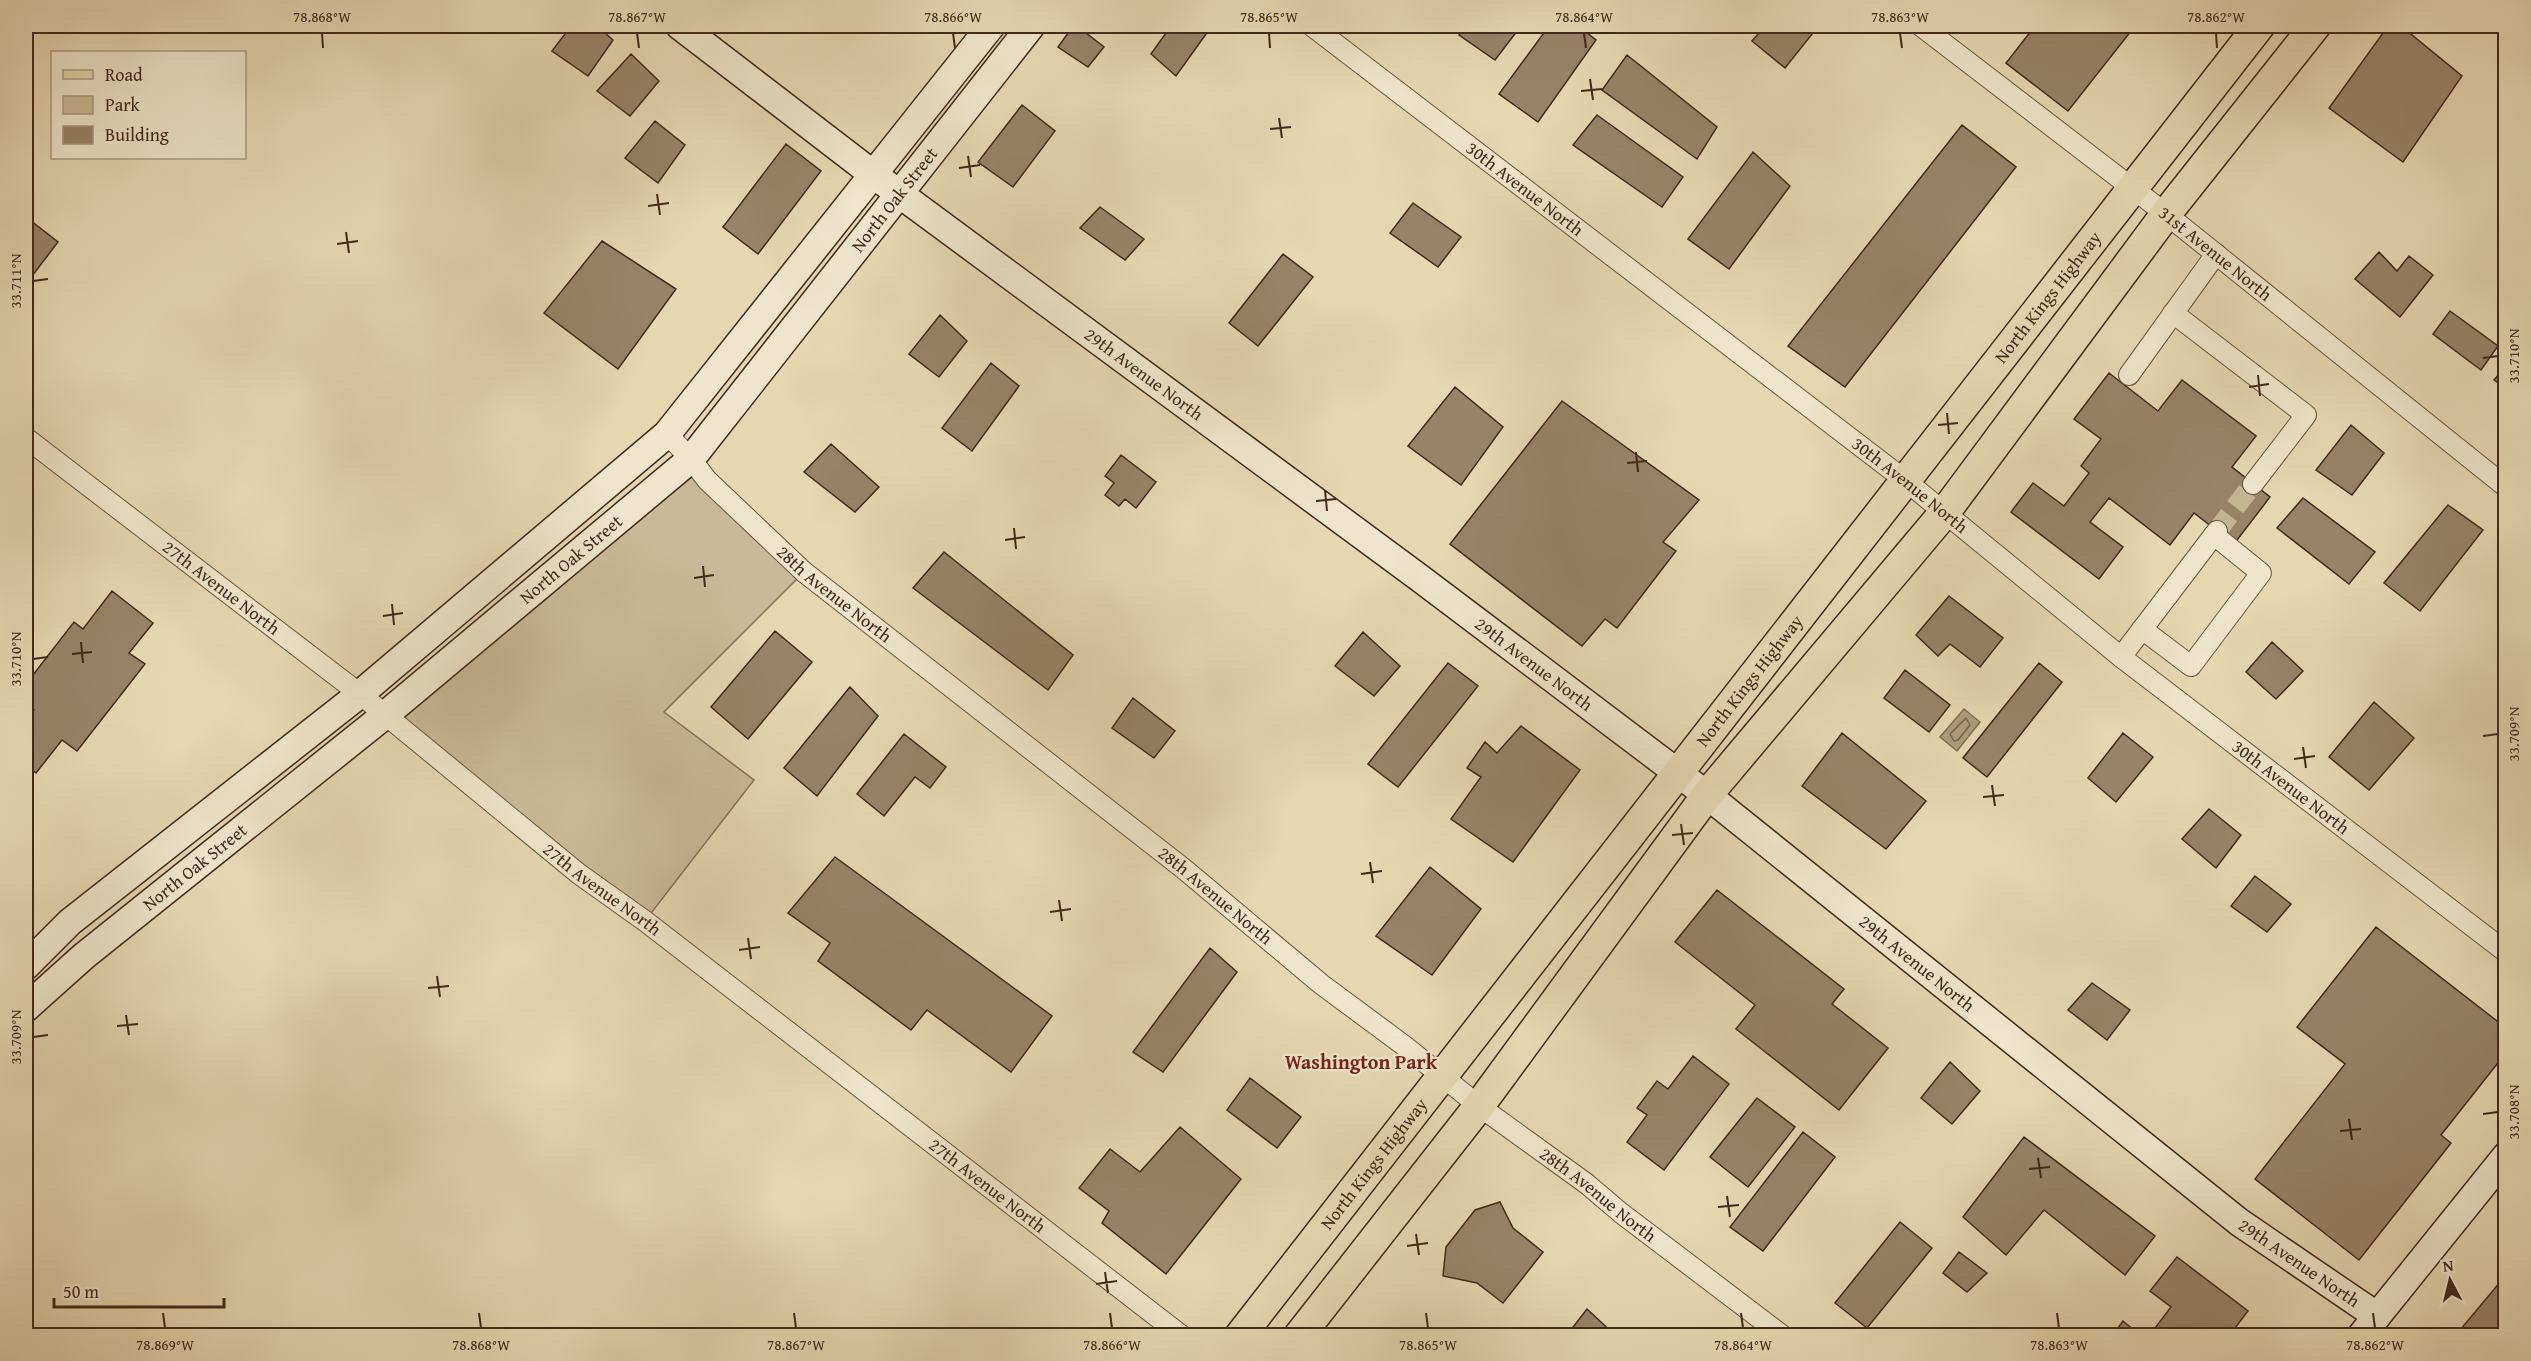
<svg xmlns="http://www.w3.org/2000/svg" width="2531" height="1361" viewBox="0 0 2531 1361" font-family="'Gentium Book Plus',serif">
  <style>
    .green { fill: #cab998; stroke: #86715a; stroke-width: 1.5 }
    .water { fill: #af9c7e; stroke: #846e56; stroke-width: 1.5 }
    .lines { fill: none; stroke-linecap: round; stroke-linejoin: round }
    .shore { stroke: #79624c; stroke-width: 1.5 }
    .building { fill: #988369; stroke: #43291b; stroke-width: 1.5 }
    .street-tunnel { stroke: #c5b493; stroke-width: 20; stroke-dasharray: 20 10; stroke-linecap: butt }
    .street-casing { stroke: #6c5440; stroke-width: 22 }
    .secondary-casing { stroke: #43291b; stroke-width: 30 }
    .primary-casing { stroke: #43291b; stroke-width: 33 }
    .street { stroke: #efe5cc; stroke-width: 20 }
    .secondary { stroke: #efe5cc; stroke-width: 27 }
    .primary { stroke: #e6d7b1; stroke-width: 30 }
    .ticks { fill: none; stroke: #43291b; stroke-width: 2 }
    .labels { text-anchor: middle; stroke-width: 4.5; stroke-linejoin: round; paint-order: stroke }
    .street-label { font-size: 18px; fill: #43291b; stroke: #efe5cc }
    .neighbourhood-label { font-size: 20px; font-weight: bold; fill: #7a1f14; stroke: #efe5cc }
    .neatline { fill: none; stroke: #43291b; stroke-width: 2 }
    .ticks-label { font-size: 15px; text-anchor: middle; fill: #43291b }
  </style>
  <rect width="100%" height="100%" fill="#e6d7b1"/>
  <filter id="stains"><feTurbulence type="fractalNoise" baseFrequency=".00333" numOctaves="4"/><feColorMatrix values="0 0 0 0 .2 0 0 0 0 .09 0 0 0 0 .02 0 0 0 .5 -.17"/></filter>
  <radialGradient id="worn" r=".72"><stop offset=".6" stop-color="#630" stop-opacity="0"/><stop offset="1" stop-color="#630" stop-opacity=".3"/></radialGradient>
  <path class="green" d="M691,459l113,113 -140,140 90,68 -109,141 -260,-206z"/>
  <path class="water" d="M1964,709l16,13 -23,29 -17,-14z"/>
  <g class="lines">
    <path class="shore" d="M1966,718l4,7 -12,15 -4,1 -4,-7z"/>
  </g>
  <path class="building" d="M571,26h26l16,14 -25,36 -36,-25z
    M1073,26h4l27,21 -16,20 -30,-20z
    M1171,26h26l9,8 -30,42 -25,-22z
    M1466,26h55l-26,34 -36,-25z
    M1549,26h29l18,14 -58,82 -39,-28z
    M1765,26h39l9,7 -28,35 -33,-27z
    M2035,26h100l-67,85 -62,-48z
    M2388,26h13l61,50 -59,86 -74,-54z
    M631,54l28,27 -29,35 -33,-25z
    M1627,55l90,72 -20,32 -95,-69z
    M1022,105l33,26 -42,56 -35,-25z
    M1597,115l86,62 -21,30 -89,-62z
    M655,121l30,24 -27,38 -33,-25z
    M1962,125l54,42 -171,220 -57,-41z
    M786,144l35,27 -63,83 -35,-27z
    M1753,152l37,34 -61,83 -41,-30z
    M1413,203l48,34 -23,30 -48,-34z
    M1100,207l44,32 -19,21 -45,-32z
    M26,217l32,25 -32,42z
    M602,241l74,48 -58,80 -74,-56z
    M2379,252l18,19 12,-15 24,19 -33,42 -45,-38z
    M1283,254l30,23 -55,69 -29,-23z
    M2450,311l48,35 -17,24 -48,-36z
    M940,315l27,26 -28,36 -30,-23z
    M991,363l28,23 -47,65 -30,-23z
    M2506,366v23l-12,-9z
    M2109,373l49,38 24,-31 74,56 -24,31 38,30 -36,47 -40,-31 -24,32 -61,-47 -19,24 33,25 -24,32 -88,-67 22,-29 31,23 25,-33 -8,-7 20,-27 -27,-20z
    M1455,387l48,40 -42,58 -53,-39z
    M1562,401l137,99 -36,42 13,9 -59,77 -12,-9 -23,27 -132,-102z
    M2351,425l33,28 -32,42 -36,-25z
    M831,444l48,43 -24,25 -51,-40z
    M1121,455l35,27 -20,26 -11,-9 -6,7 -14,-11 9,-12 -9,-7z
    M2303,498l72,54 -26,32 -72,-56z
    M2448,505l35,25 -63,81 -36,-28z
    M944,552l129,103 -25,35 -135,-102z
    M112,591l41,32 -24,30 16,11 -68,87 -15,-11 -26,33 -10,-8v-43l8,-12 -8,-7v-19l48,-62 9,7z
    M1949,596l54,42 -23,29 -30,-23 -12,12 -22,-21z
    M775,631l37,31 -64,77 -37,-32z
    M1363,632l37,34 -26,30 -39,-30z
    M2272,642l31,29 -27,28 -30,-27z
    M1448,663l30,23 -80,101 -30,-23z
    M2039,663l23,19 -75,95 -24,-19z
    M1905,670l45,35 -21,27 -45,-34z
    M850,687l28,29 -61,80 -33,-28z
    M1133,698l42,33 -21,27 -42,-30z
    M2374,702l40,36 -45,52 -40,-33z
    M1521,726l59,44 -67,92 -62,-43 30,-42 -14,-9 18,-26 12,11z
    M1842,733l84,68 -40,48 -84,-63z
    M2123,733l30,24 -37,45 -28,-24z
    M904,734l42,33 -16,21 -15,-11 -31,39 -27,-22z
    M2209,809l32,26 -25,33 -34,-29z
    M835,857l217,159 -41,56 -84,-62 -16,20 -93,-69 12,-18 -42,-30z
    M1430,867l51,42 -49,66 -56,-39z
    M2255,876l36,28 -24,28 -36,-26z
    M1717,890l127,99 -12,15 56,44 -49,62 -103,-81 19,-24 -80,-63z
    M2376,927l130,101v34l-5,-3 -60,76 10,8 -92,117 -104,-81 90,-115 -48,-37z
    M1210,948l27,24 -74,100 -30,-20z
    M2092,983l38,27 -23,30 -39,-30z
    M1693,1056l36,28 -65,86 -37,-28 20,-27 -10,-7 20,-27 11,8z
    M1950,1062l30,29 -28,33 -31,-26z
    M1250,1078l51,39 -24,31 -50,-38z
    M1757,1098l38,29 -47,60 -38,-30z
    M1180,1127l61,52 -75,95 -64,-51 7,-12 -30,-23 31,-39 30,23z
    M1803,1132l32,25 -72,94 -33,-24z
    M2024,1137l131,99 -30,39 -81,-65 -38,45 -43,-38z
    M1500,1202l13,26 30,24 -40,51 -26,-20 -34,-7 3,-29 29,-37z
    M1900,1222l32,26 -65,80 -32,-25z
    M1959,1252l28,21 -20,19 -24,-19z
    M2177,1257l71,54 -19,25h-80l22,-29 -21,-16z
    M2506,1275v61h-51z
    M1587,1309l29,27h-50z
    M2123,1321l18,15h-29z
    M1437,1329l8,7h-13z"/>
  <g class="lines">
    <path class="street-tunnel" d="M2217,531l36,-47"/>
    <defs>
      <g id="street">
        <path id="s1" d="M1312,26l594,455 215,176 385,295"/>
        <path id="s2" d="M1921,26l245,188 340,273"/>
        <path d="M2173,313l133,102 -53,69"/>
        <path d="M2129,375l87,-121"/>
        <path id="s3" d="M667,434l24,25 16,21 97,92 380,297 137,115 85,63 73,59 108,78 34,29 162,123"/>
        <path id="s4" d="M26,438l334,256 219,180 66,47 537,415"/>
        <path d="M2142,629l49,37 70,-93 -47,-38"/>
        <path d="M2121,657l96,-126"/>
      </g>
      <g id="secondary">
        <path id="s5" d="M680,26l194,149 547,404 286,216 532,427 138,94"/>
        <path d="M26,966l44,-44 290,-228 307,-260 324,-408"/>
        <path id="s6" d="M26,1008l58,-52 301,-241 306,-256 340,-433"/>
        <path d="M2361,1336l145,-180"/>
      </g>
      <g id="primary">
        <path id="s7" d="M1240,1336l1019,-1310"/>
        <path d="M1299,1336l180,-230 228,-311 238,-283 221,-298 149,-188"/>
      </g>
    </defs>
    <use href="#street" class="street-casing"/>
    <use href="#secondary" class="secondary-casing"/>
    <use href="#primary" class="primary-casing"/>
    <use href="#street" class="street"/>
    <use href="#secondary" class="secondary"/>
    <use href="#primary" class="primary"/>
  </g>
  <path class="ticks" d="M322,33l1,15M637,33l2,15M953,33l2,15M1269,33l1,15M1584,33l2,15M1900,33l2,15M2216,33l1,15M1590,79l3,21M1581,91l21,-2M1279,118l3,20M1270,129l21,-2M968,156l3,21M959,168l21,-3M657,194l3,21M648,206l21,-3M346,232l3,21M337,244l21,-3M33,281l15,-2M2483,358l15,-2M2258,375l2,21M2249,387l20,-3M1947,413l2,21M1938,425l20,-2M1636,452l2,20M1627,463l20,-2M1325,490l2,21M1316,501l20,-2M1014,528l2,21M1005,540l20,-3M703,566l2,21M694,578l20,-3M392,604l2,21M383,616l20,-3M81,642l2,21M72,654l20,-2M33,659l15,-2M2483,736l15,-2M2303,747l3,21M2294,759l21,-3M1992,785l3,21M1983,797l21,-2M1681,824l3,21M1672,835l21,-2M1370,862l3,21M1361,874l21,-3M1059,900l3,21M1050,912l21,-3M748,938l3,21M739,950l21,-3M437,976l3,21M428,988l21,-2M126,1015l3,20M117,1026l21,-2M33,1037l15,-2M2483,1114l15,-2M2349,1119l3,21M2340,1131l21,-2M2038,1158l3,20M2029,1169l21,-2M1727,1196l3,21M1718,1207l21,-2M1416,1234l3,21M1407,1246l21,-3M1105,1272l3,21M1096,1284l21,-3M163,1313l2,15M479,1313l2,15M794,1313l2,15M1110,1313l2,15M1426,1313l2,15M1741,1313l2,15M2057,1313l2,15M2373,1313l2,15"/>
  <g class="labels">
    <g class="street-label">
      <text dy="6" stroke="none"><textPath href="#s1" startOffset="268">30th Avenue North</textPath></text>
      <text dy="6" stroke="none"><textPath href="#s6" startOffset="1192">North Oak Street</textPath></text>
      <text dy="6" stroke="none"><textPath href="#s2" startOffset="372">31st Avenue North</textPath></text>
      <text dy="6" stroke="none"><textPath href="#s7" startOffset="1316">North Kings Highway</textPath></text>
      <text dy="6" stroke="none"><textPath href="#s5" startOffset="580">29th Avenue North</textPath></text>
      <text dy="6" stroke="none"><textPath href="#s1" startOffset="754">30th Avenue North</textPath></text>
      <text dy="6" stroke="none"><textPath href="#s6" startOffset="706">North Oak Street</textPath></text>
      <text dy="6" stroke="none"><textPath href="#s4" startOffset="246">27th Avenue North</textPath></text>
      <text dy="6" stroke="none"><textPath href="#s3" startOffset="232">28th Avenue North</textPath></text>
      <text dy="6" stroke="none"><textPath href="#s5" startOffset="1066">29th Avenue North</textPath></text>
      <text dy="6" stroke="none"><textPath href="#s7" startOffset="830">North Kings Highway</textPath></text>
      <text dy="6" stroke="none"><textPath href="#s1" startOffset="1240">30th Avenue North</textPath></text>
      <text dy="6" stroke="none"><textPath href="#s6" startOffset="220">North Oak Street</textPath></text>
      <text dy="6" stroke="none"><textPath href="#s4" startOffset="732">27th Avenue North</textPath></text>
      <text dy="6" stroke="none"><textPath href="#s3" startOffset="718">28th Avenue North</textPath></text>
      <text dy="6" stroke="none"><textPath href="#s5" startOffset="1552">29th Avenue North</textPath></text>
      <text dy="6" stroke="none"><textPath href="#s7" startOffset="218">North Kings Highway</textPath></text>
      <text dy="6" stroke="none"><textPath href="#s4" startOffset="1218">27th Avenue North</textPath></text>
      <text dy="6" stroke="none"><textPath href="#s3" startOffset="1204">28th Avenue North</textPath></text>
      <text dy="6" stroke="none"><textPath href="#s5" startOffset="2038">29th Avenue North</textPath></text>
    </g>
    <g class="neighbourhood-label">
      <text x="1361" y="1069">Washington Park</text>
    </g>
  </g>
  <rect width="2531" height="1361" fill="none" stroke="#e6d7b1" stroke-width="66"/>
  <rect x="51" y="51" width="195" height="108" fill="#efe5cc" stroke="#aa9a85" stroke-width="1.5"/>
  <rect x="63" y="70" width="30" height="9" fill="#e6d7b1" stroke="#aa9a85" stroke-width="1.5"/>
  <text x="105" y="81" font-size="18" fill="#43291b">Road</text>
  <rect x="63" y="96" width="30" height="18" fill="#cab998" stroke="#aa9a85" stroke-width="1.5"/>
  <text x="105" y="111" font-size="18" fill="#43291b">Park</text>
  <rect x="63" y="126" width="30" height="18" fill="#988369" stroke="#aa9a85" stroke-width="1.5"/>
  <text x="105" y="141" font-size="18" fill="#43291b">Building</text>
  <g transform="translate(2450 1280) rotate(353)" stroke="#efe5cc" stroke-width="4.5" paint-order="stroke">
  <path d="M0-4.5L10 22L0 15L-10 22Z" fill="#43291b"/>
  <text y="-9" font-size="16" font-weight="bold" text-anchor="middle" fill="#43291b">N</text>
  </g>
  <path d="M54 1298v9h170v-9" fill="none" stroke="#43291b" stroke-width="3"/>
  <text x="63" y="1298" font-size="18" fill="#43291b" stroke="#efe5cc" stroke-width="4.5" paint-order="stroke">50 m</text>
  <rect x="33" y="33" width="2465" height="1295" class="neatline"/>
  <g class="ticks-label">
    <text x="322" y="22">78.868°W</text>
    <text x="637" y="22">78.867°W</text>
    <text x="953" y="22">78.866°W</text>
    <text x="1269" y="22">78.865°W</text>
    <text x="1584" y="22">78.864°W</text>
    <text x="1900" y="22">78.863°W</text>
    <text x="2216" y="22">78.862°W</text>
    <text transform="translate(16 281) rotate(-90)" y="5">33.711°N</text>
    <text transform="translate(2514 356) rotate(-90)" y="5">33.710°N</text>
    <text transform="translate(16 659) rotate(-90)" y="5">33.710°N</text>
    <text transform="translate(2514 734) rotate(-90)" y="5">33.709°N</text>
    <text transform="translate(16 1037) rotate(-90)" y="5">33.709°N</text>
    <text transform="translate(2514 1112) rotate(-90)" y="5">33.708°N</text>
    <text x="165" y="1350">78.869°W</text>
    <text x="481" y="1350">78.868°W</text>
    <text x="796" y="1350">78.867°W</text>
    <text x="1112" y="1350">78.866°W</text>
    <text x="1428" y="1350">78.865°W</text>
    <text x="1743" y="1350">78.864°W</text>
    <text x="2059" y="1350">78.863°W</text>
    <text x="2375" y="1350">78.862°W</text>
  </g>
  <rect width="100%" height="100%" filter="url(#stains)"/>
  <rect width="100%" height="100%" fill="url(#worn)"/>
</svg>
